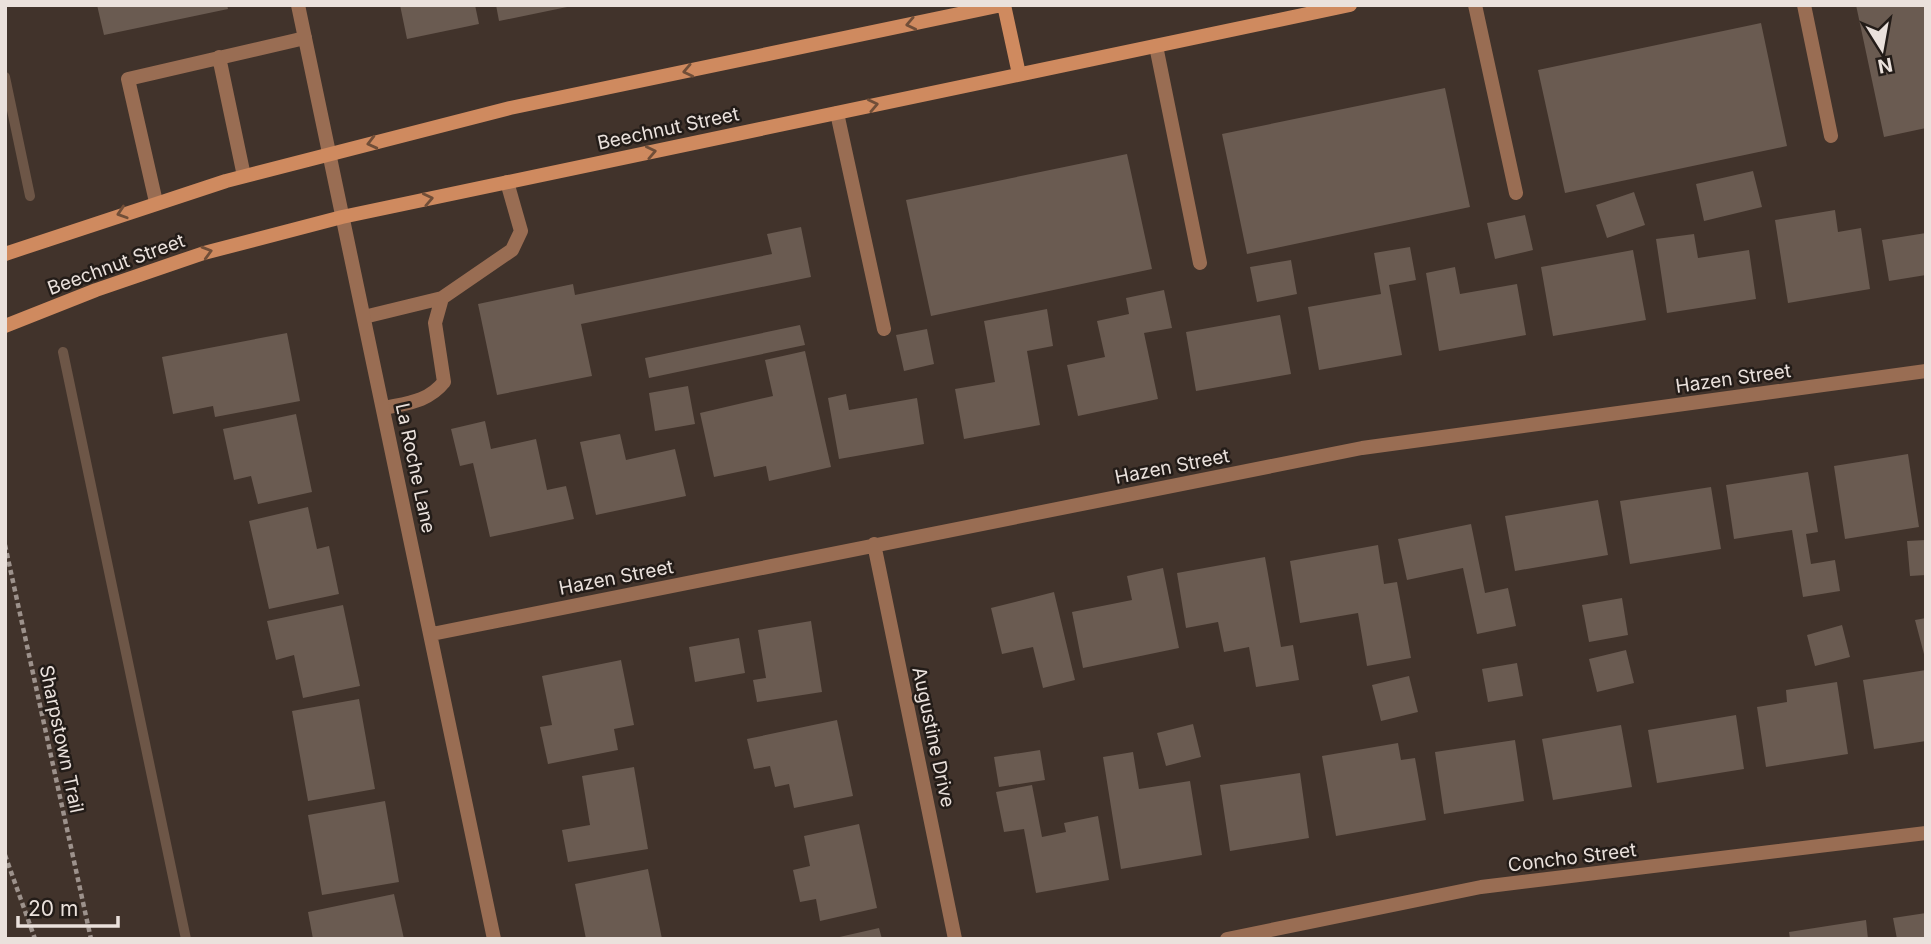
<svg xmlns="http://www.w3.org/2000/svg" width="1931" height="944" viewBox="0 0 1931 944" font-family="Inter,sans-serif">
  <style>
    .lines { fill: none; stroke-linecap: round; stroke-linejoin: round }
    .stream { stroke: #6d5647; stroke-width: 10 }
    .building { fill: #6a5b51 }
    .path { stroke: #9d928c; stroke-width: 4.5; stroke-dasharray: 5 3.5; stroke-linecap: butt }
    .lane { stroke: #996d53; stroke-width: 14 }
    .street { stroke: #996d53; stroke-width: 14 }
    .secondary { stroke: #cf8a5f; stroke-width: 14 }
    .oneway { stroke: #704e38 }
    .labels { text-anchor: middle; stroke-width: 5; stroke-linejoin: round; paint-order: stroke }
    .street-label { font-size: 19px; fill: #eae1dc; stroke: #231c18 }
  </style>
  <rect width="100%" height="100%" fill="#41332b"/>
  <g class="lines">
    <path class="stream" d="M5,77l25,119
      M63,352l123,587"/>
  </g>
  <path class="building" d="M97,5h130l1,4 -124,26z
    M400,5h75l4,19 -72,15z
    M496,5h76v1l-73,15z
    M1856,5h70v123l-42,9z
    M1761,23l26,123 -222,47 -27,-123z
    M1445,88l25,119 -223,47 -25,-120z
    M1127,154l25,115 -221,47 -25,-116z
    M1753,171l9,36 -58,14 -8,-37z
    M1634,192l11,33 -38,13 -11,-33z
    M1835,210l3,22 23,-4 9,61 -82,14 -13,-83z
    M1525,215l8,35 -38,9 -8,-36z
    M801,227l10,50 -230,47 11,52 -95,19 -19,-91 95,-20 2,11 197,-41 -5,-20z
    M1926,233v42l-37,6 -7,-41z
    M1694,234l4,24 51,-8 7,49 -89,14 -11,-74z
    M1410,247l6,33 -27,5 13,70 -83,15 -11,-63 73,-13 -7,-41z
    M1633,250l13,70 -93,16 -12,-69z
    M1291,260l6,34 -40,8 -7,-35z
    M1455,267l5,27 57,-10 9,51 -87,16 -13,-78z
    M1164,290l8,38 -28,5 14,66 -80,17 -11,-51 38,-8 -8,-36 32,-7 -3,-16z
    M1047,309l6,37 -26,5 13,74 -76,14 -9,-50 40,-7 -11,-61z
    M1280,315l11,59 -95,17 -10,-59z
    M800,325l5,20 -156,33 -4,-20z
    M927,329l7,35 -30,7 -8,-36z
    M287,333l13,68 -85,16 -2,-11 -40,8 -11,-57z
    M805,351l26,116 -62,14 -3,-15 -52,11 -14,-64 73,-17 -8,-36z
    M688,386l7,38 -40,7 -6,-38z
    M846,394l3,16 68,-12 7,46 -85,15 -11,-61z
    M296,414l16,78 -54,12 -7,-28 -17,4 -11,-51z
    M485,421l6,28 45,-10 11,51 19,-4 8,33 -84,18 -17,-74 -13,3 -9,-37z
    M620,434l6,26 49,-11 11,47 -90,19 -16,-73z
    M1908,454l11,73 -74,12 -11,-73z
    M1808,472l10,60 -12,2 5,30 24,-4 5,31 -37,6 -11,-67 -58,9 -8,-54z
    M1711,487l10,62 -91,15 -10,-63z
    M1598,500l10,55 -93,16 -10,-55z
    M308,507l9,42 12,-3 10,48 -70,15 -20,-88z
    M1471,524l14,69 23,-5 8,38 -39,8 -14,-66 -56,12 -9,-41z
    M1926,540v35l-16,1 -3,-35z
    M1378,545l6,39 13,-2 14,76 -44,8 -9,-53 -58,10 -10,-62z
    M1265,557l16,90 12,-2 6,35 -43,7 -7,-40 -25,5 -6,-30 -32,6 -9,-55z
    M1163,568l16,80 -96,20 -11,-56 60,-12 -5,-24z
    M1054,592l21,88 -32,8 -10,-41 -31,7 -11,-46z
    M1622,598l6,37 -39,7 -7,-37z
    M343,605l17,81 -57,12 -9,-43 -18,5 -9,-39z
    M1926,618v40h-1l-10,-38z
    M811,621l11,71 -65,10 -4,-22 13,-2 -8,-48z
    M1842,625l8,32 -35,9 -8,-31z
    M739,638l6,35 -50,9 -6,-35z
    M1626,650l8,33 -37,9 -8,-33z
    M621,660l13,65 -20,4 4,21 -70,14 -8,-37 12,-2 -10,-49z
    M1517,663l6,33 -35,6 -6,-33z
    M1926,670v71l-52,8 -11,-69z
    M1409,676l9,36 -37,9 -9,-36z
    M1837,682l11,72 -82,13 -9,-60 30,-5 -1,-12z
    M359,699l16,90 -67,12 -16,-90z
    M1736,715l8,54 -87,14 -9,-53z
    M837,720l16,76 -59,12 -5,-24 -14,3 -5,-21 -16,3 -7,-30z
    M1193,724l8,33 -35,9 -9,-33z
    M1621,725l11,62 -79,13 -11,-61z
    M1515,740l9,61 -80,13 -9,-62z
    M1398,743l3,17 14,-2 11,62 -90,16 -14,-80z
    M1040,750l5,30 -46,7 -5,-30z
    M1133,752l6,37 51,-8 12,74 -81,14 -18,-112z
    M634,767l14,82 -80,13 -6,-32 28,-5 -8,-49z
    M1300,773l9,65 -79,13 -10,-66z
    M1032,785l10,52 24,-5 -2,-9 34,-7 11,64 -73,13 -12,-64 -20,3 -8,-40z
    M385,801l14,81 -77,13 -14,-80z
    M859,824l18,84 -57,13 -4,-22 -16,3 -7,-32 17,-4 -6,-30z
    M648,869l14,70h-76l-11,-55z
    M394,894l10,45h-91l-5,-27z
    M1926,913v26h-29l-4,-21z
    M1866,920l2,19h-78l-1,-7z
    M879,928l3,11h-46l-1,-1z"/>
  <g class="lines">
    <path class="path" d="M5,545l86,394
      M5,855l30,84"/>
    <path class="lane" d="M1475,5l41,188
      M1804,5l27,131
      M1156,46l44,217
      M219,57l25,119
      M837,113l47,216
      M156,202l-28,-123 177,-41
      M364,317l78,-19
      M384,408c23,-5 44,-6 60,-26l-9,-59 7,-25 70,-48 9,-19 -14,-49"/>
    <path class="street" d="M298,5l196,934
      M874,544l81,395
      M432,634l930,-186 564,-77
      M1227,939l254,-52 445,-54"/>
    <path class="secondary" d="M1004,5l15,69
      M5,254l221,-73 284,-73 492,-103
      M5,326l91,-36 108,-37 138,-36 1008,-212"/>
  </g>
  <defs><path id="oneway-chevron" d="M-2-3.5L2.5 0L-2 3.5" fill="none" stroke-width="1.6" stroke-linecap="round" stroke-linejoin="round" transform="scale(1.75)"/></defs>
  <g class="oneway">
    <use href="#oneway-chevron" transform="translate(911 24) rotate(168)"/>
    <use href="#oneway-chevron" transform="translate(688 71) rotate(168)"/>
    <use href="#oneway-chevron" transform="translate(873 105) rotate(-12)"/>
    <use href="#oneway-chevron" transform="translate(372 143) rotate(166)"/>
    <use href="#oneway-chevron" transform="translate(651 152) rotate(-12)"/>
    <use href="#oneway-chevron" transform="translate(428 199) rotate(-12)"/>
    <use href="#oneway-chevron" transform="translate(122 213) rotate(162)"/>
    <use href="#oneway-chevron" transform="translate(207 252) rotate(-16)"/>
  </g>
  <g class="labels">
    <g class="street-label">
      <text transform="translate(668 128) rotate(-12)" y="7">Beechnut Street</text>
      <text transform="translate(116 264) rotate(-20)" y="7">Beechnut Street</text>
      <text transform="translate(1733 378) rotate(-8)" y="7">Hazen Street</text>
      <text transform="translate(1172 466) rotate(-11)" y="7">Hazen Street</text>
      <text transform="translate(416 468) rotate(78)" y="7">La Roche Lane</text>
      <text transform="translate(616 577) rotate(-11)" y="7">Hazen Street</text>
      <text transform="translate(934 737) rotate(78)" y="7">Augustine Drive</text>
      <text transform="translate(62 739) rotate(78)" y="7">Sharpstown Trail</text>
      <text transform="translate(1572 857) rotate(-7)" y="7">Concho Street</text>
    </g>
  </g>
  <rect width="1931" height="944" fill="none" stroke="#eae1dc" stroke-width="14"/>
  <g transform="translate(1882 49) rotate(169)" stroke="#231c18" stroke-width="5" paint-order="stroke">
  <path d="M0-5L12 26L0 18L-12 26Z" fill="#eae1dc"/>
  <text y="-10" font-size="19" font-weight="bold" text-anchor="middle" fill="#eae1dc">N</text>
  </g>
  <path d="M18 916v10h100v-10" fill="none" stroke="#eae1dc" stroke-width="3.5"/>
  <text x="28" y="916" font-size="21" fill="#eae1dc" stroke="#231c18" stroke-width="5" paint-order="stroke">20 m</text>
</svg>
